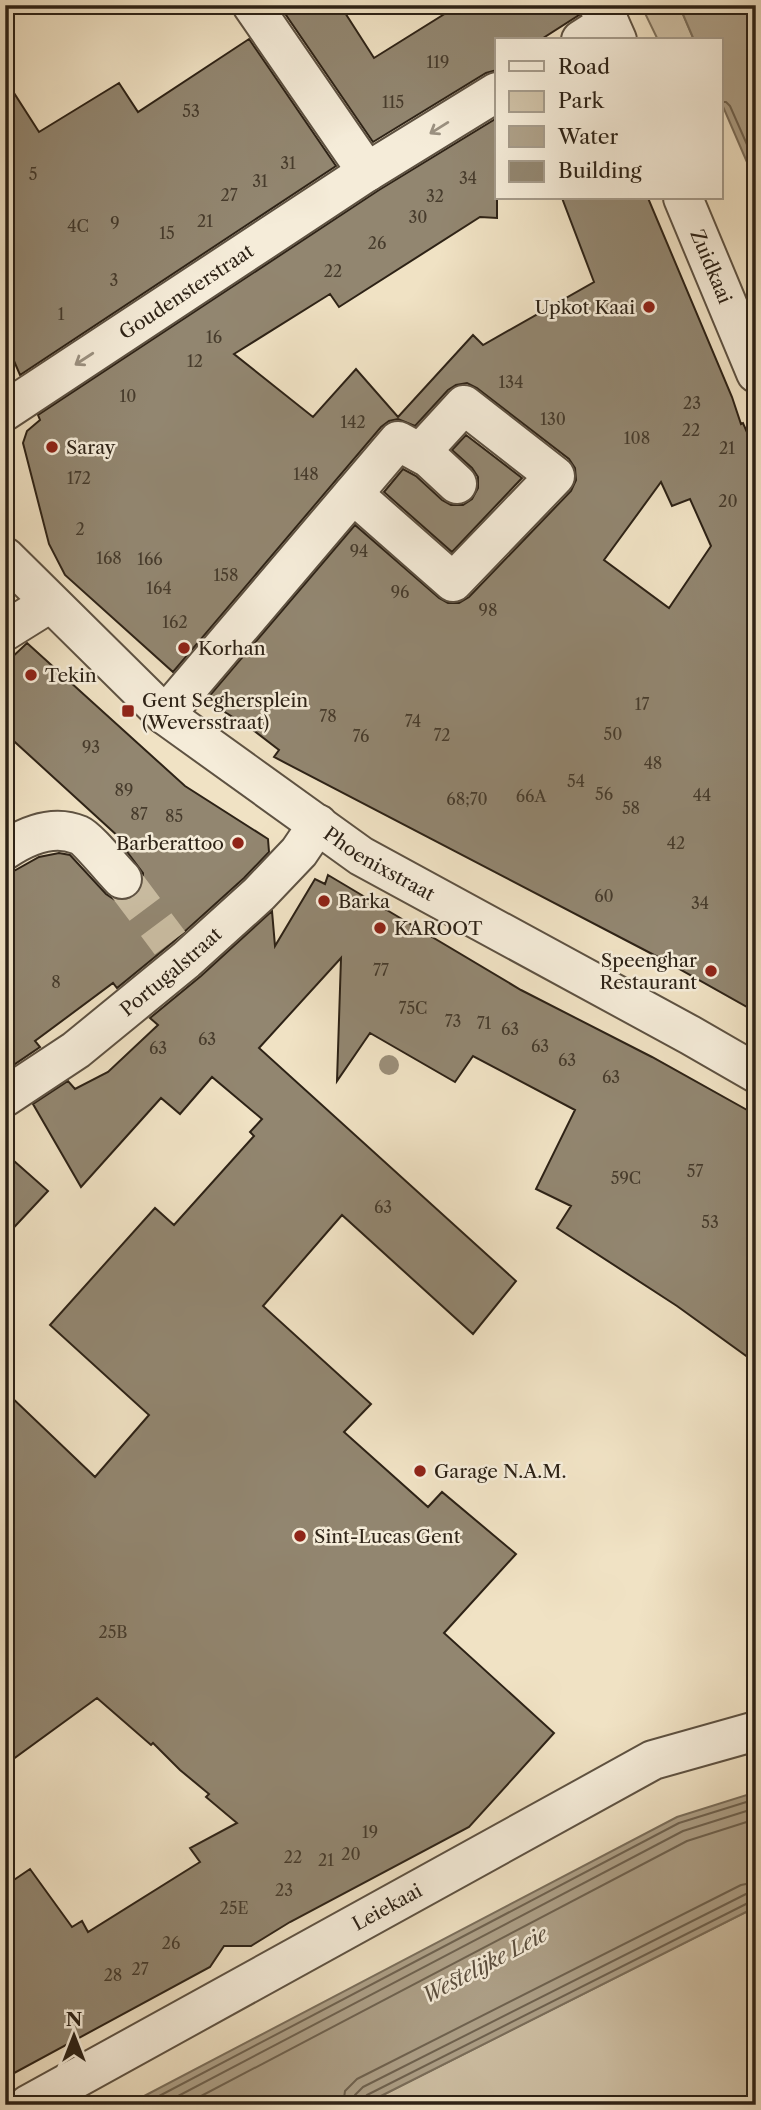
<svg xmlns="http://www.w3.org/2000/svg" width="761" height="2110" viewBox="0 0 761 2110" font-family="'Libre Caslon Text',serif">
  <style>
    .green { fill: #cfc1a6; stroke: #7e725e; stroke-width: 2 }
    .water { fill: #aea189; stroke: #7a6e5b; stroke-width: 2 }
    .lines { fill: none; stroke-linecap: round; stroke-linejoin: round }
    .shore { stroke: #6e6250; stroke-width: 2 }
    .building { fill: #928670; stroke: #2d2216; stroke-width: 2; fill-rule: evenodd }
    .minor-tunnel { stroke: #c9bca1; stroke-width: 38; stroke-dasharray: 38 19; stroke-linecap: butt }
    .minor-casing { stroke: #5e5242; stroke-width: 42 }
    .minor { stroke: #f5ecd9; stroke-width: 38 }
    .tree { fill: #9b8e78 }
    .oneway { stroke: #9b9181 }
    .poi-dot { fill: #8f2418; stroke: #f5ecd9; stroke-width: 2.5 }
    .labels { text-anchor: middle; stroke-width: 5; stroke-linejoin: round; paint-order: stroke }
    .number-label { font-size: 16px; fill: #463b2c }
    .street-label { font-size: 19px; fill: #2d2216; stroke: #f5ecd9 }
    .poi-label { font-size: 19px; fill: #2d2216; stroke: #f5ecd9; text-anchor: start }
    .water-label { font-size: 21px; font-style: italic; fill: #5a4e3e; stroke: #f5ecd9 }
  </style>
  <rect width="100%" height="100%" fill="#f0e2c4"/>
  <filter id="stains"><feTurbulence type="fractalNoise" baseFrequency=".00286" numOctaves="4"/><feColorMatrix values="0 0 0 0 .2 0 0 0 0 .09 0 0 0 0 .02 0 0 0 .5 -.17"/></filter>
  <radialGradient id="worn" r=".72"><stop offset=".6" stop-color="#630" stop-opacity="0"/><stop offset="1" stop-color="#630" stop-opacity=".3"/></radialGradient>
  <path class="green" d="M641,5h38l15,35h-36z
    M756,1907v198h-393z"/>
  <path class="water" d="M679,5h77v178l-35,-81v-62h-27z
    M756,1792v115l-393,198h-236l550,-288z"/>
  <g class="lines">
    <path class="shore" d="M721,102h5l4,4 26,59
      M142,2105l537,-282 77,-24
      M161,2105l522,-274 73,-23
      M184,2105l503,-264 69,-22
      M343,2105l2,-14 12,-12 384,-194 15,-3
      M353,2105l2,-10 8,-8 383,-193 10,-2
      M362,2105l1,-6 4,-4 383,-193 6,-1"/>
  </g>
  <path class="building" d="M302,5h38l34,53 85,-53h117l3,10 -39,25h-43v30l-11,3 -113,69 -87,-127z
    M249,39l87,127 -316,209 -15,-35v-261l34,53 80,-49 19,29z
    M497,118v100l-17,-1 -141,90 -9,-13 -96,60 79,63 43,-48 42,48 75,-82 10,10 111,-63 -32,-84h86l84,199 9,27 2,-1 13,30v559l-100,-56 -382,-199 5,-7 -26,-20 -47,-30 149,-175 84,73 9,5h11l10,-6 102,-106 5,-11 -1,-12 -6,-9 -92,-71 -10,-5 -11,2 -8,5 -33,36 -17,-7 -9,2 -8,6 -208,245 -108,-97 -16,-31 -26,-101 4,-12 13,-11 -2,-5 341,-225zM661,482l11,24 18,-7 21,47 -42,62 -65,-48z
    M466,435l56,43 -70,74 -68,-60 19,-23 13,7 26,24 9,5h12l9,-6 6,-11v-11l-6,-9 -20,-18z
    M27,643l158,143 83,53 1,13 -25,26 -72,65 -55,45 -4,-5 -78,58 5,6 -28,19 -3,-5 -4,3v-188l34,-19 20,-4 11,2 36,39 9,6h13l9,-6 6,-9v-12l-18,-24h7l-127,-116v-69z
    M328,875l193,115 131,67 104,58v248l-79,-57 -120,-78 14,-22 -35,-17 39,-79 -102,-54 -18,26 -85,-49 -33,48 4,-123 -82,90 257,233 -43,53 -131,-119 -79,91 108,98 -27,28 84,75 14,-15 74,62 -72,79 110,100 -85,94 -179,95 -39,24h-27l-14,21 -205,111v-192l25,-17 42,58 10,-6 6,11 112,-70 -10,-14 47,-25 -31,-26 3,-3 -29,-24 -27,-27 -2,2 -54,-47 -92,67v-374l90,86 54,-62 -99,-90 105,-117 19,17 80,-89 -4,-4 12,-13 -50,-42 -32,37 -19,-16 -80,89 -48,-83 35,-23 7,8 33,-17 50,-47 -8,-7 51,-42 71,-65 3,35 40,-67 10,5z
    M5,1153l43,38 -43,46z"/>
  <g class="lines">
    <path class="minor-tunnel" d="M122,879l48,64"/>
    <defs>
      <g id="minor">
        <path d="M252,5l115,167"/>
        <path d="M598,5l11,17 8,18"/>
        <path d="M581,40l28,-18"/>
        <path id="s1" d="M683,198l73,175"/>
        <path id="s2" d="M5,411l362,-239 130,-80"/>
        <path d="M353,494l100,88 102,-106 -91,-71 -44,48"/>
        <path id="s3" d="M5,557l160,158 196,141 329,179 66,38"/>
        <path d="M5,631l45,-28"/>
        <path d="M165,715l233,-274 31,17 28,26"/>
        <path d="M5,850c21,-14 48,-26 74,-15 9,4 34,35 43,44"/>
        <path id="s4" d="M5,1097l71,-47 110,-90 73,-66 40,-42 19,-28"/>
        <path id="s5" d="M28,2105l625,-345 103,-29"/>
      </g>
    </defs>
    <use href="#minor" class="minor-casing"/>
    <use href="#minor" class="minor"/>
  </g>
  <circle class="tree" cx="389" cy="1065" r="10"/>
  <defs><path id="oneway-shaft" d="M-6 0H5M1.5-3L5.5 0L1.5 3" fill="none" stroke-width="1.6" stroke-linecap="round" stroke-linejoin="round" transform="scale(1.75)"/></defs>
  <g class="oneway">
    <use href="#oneway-shaft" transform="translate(439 128) rotate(148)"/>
    <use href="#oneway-shaft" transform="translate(84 359) rotate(147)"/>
  </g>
  <g class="poi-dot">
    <circle cx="649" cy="307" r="7"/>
    <circle cx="52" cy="447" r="7"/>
    <circle cx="184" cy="648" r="7"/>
    <circle cx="31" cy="675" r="7"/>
    <rect x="121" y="704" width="14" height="14" rx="3.5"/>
    <circle cx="238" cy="843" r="7"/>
    <circle cx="324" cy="901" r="7"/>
    <circle cx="380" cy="928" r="7"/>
    <circle cx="711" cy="971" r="7"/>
    <circle cx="420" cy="1471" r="7"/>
    <circle cx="300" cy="1536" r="7"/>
  </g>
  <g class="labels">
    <g class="number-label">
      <text x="438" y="68">119</text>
      <text x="393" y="108">115</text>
      <text x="191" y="117">53</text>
      <text x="288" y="169">31</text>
      <text x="33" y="180">5</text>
      <text x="468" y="184">34</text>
      <text x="260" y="187">31</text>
      <text x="229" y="201">27</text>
      <text x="435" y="202">32</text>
      <text x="418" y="223">30</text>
      <text x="205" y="227">21</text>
      <text x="115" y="229">9</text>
      <text x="78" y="232">4C</text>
      <text x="167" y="239">15</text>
      <text x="377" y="249">26</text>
      <text x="333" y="277">22</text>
      <text x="114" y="286">3</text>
      <text x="61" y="320">1</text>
      <text x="214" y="343">16</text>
      <text x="195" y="367">12</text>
      <text x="511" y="388">134</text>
      <text x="128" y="402">10</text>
      <text x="692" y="409">23</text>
      <text x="553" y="425">130</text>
      <text x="353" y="428">142</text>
      <text x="691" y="436">22</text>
      <text x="637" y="444">108</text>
      <text x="727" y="454">21</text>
      <text x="306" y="480">148</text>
      <text x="79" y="484">172</text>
      <text x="728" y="507">20</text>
      <text x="80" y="535">2</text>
      <text x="359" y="557">94</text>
      <text x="109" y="564">168</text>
      <text x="150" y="565">166</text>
      <text x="226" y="581">158</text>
      <text x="159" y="594">164</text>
      <text x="400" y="598">96</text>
      <text x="488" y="616">98</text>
      <text x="175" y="628">162</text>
      <text x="642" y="710">17</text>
      <text x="328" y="722">78</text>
      <text x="413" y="727">74</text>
      <text x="613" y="740">50</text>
      <text x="442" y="741">72</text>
      <text x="361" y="742">76</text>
      <text x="91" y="753">93</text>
      <text x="653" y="769">48</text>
      <text x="576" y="787">54</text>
      <text x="124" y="796">89</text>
      <text x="604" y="800">56</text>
      <text x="702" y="801">44</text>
      <text x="531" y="802">66A</text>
      <text x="467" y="805">68;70</text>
      <text x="631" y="814">58</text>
      <text x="139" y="820">87</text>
      <text x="174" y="822">85</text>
      <text x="676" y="849">42</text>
      <text x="604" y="902">60</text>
      <text x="700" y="909">34</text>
      <text x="381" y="976">77</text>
      <text x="56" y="988">8</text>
      <text x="413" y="1014">75C</text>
      <text x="453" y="1027">73</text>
      <text x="484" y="1029">71</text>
      <text x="510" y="1035">63</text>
      <text x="207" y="1045">63</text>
      <text x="540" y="1052">63</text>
      <text x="158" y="1054">63</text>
      <text x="567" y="1066">63</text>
      <text x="611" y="1083">63</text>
      <text x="695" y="1177">57</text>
      <text x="626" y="1184">59C</text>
      <text x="383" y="1213">63</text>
      <text x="710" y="1228">53</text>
      <text x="113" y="1638">25B</text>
      <text x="370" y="1838">19</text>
      <text x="351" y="1860">20</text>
      <text x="293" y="1863">22</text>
      <text x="326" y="1866">21</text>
      <text x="284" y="1896">23</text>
      <text x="234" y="1914">25E</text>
      <text x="171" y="1949">26</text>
      <text x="140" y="1975">27</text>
      <text x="113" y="1981">28</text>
    </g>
    <g class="street-label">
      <text dy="7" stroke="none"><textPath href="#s1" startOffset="74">Zuidkaai</textPath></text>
      <text dy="7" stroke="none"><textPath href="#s2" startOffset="217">Goudensterstraat</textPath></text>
      <text dy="7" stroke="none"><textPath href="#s3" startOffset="486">Phoenixstraat</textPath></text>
      <text dy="7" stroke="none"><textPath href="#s4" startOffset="208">Portugalstraat</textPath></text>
      <text dy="7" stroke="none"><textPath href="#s5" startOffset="410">Leiekaai</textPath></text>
    </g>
    <g class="poi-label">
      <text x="635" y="314" text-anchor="end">Upkot Kaai</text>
      <text x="66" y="454">Saray</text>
      <text x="198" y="655">Korhan</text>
      <text x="45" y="682">Tekin</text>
      <text x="142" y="707">Gent Seghersplein<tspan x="142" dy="22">(Weversstraat)</tspan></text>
      <text x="224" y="850" text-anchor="end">Barberattoo</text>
      <text x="338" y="908">Barka</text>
      <text x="394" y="935">KAROOT</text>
      <text x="697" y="967" text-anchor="end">Speenghar<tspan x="697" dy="22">Restaurant</tspan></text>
      <text x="434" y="1478">Garage N.A.M.</text>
      <text x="314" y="1543">Sint-Lucas Gent</text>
    </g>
    <g class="water-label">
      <text transform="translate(485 1965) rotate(-28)" y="7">Westelijke Leie</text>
    </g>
  </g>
  <rect width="761" height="2110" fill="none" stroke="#f0e2c4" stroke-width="28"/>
  <rect x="7" y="7" width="747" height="2096" fill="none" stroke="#2d2216" stroke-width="3.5"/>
  <rect x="14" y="14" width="733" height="2082" fill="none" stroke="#2d2216" stroke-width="2"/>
  <rect x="495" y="38" width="228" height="161" fill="#f5ecd9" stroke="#a59b8b" stroke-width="2"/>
  <rect x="509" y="61" width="35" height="10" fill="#f5ecd9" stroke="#a59b8b" stroke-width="2"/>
  <text x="558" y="74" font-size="21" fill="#2d2216">Road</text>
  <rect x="509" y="91" width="35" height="21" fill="#cfc1a6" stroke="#a59b8b" stroke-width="2"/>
  <text x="558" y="108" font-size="21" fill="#2d2216">Park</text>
  <rect x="509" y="126" width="35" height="21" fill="#aea189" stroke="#a59b8b" stroke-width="2"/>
  <text x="558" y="144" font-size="21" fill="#2d2216">Water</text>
  <rect x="509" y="161" width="35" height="21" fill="#928670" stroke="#a59b8b" stroke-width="2"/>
  <text x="558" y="178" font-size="21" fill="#2d2216">Building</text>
  <g transform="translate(74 2036)" stroke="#f5ecd9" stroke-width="5" paint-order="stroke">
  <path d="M0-5L12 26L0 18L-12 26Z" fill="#2d2216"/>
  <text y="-10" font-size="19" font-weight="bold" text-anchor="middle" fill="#2d2216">N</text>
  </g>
  <rect width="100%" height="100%" filter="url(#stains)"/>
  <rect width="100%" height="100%" fill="url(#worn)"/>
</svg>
